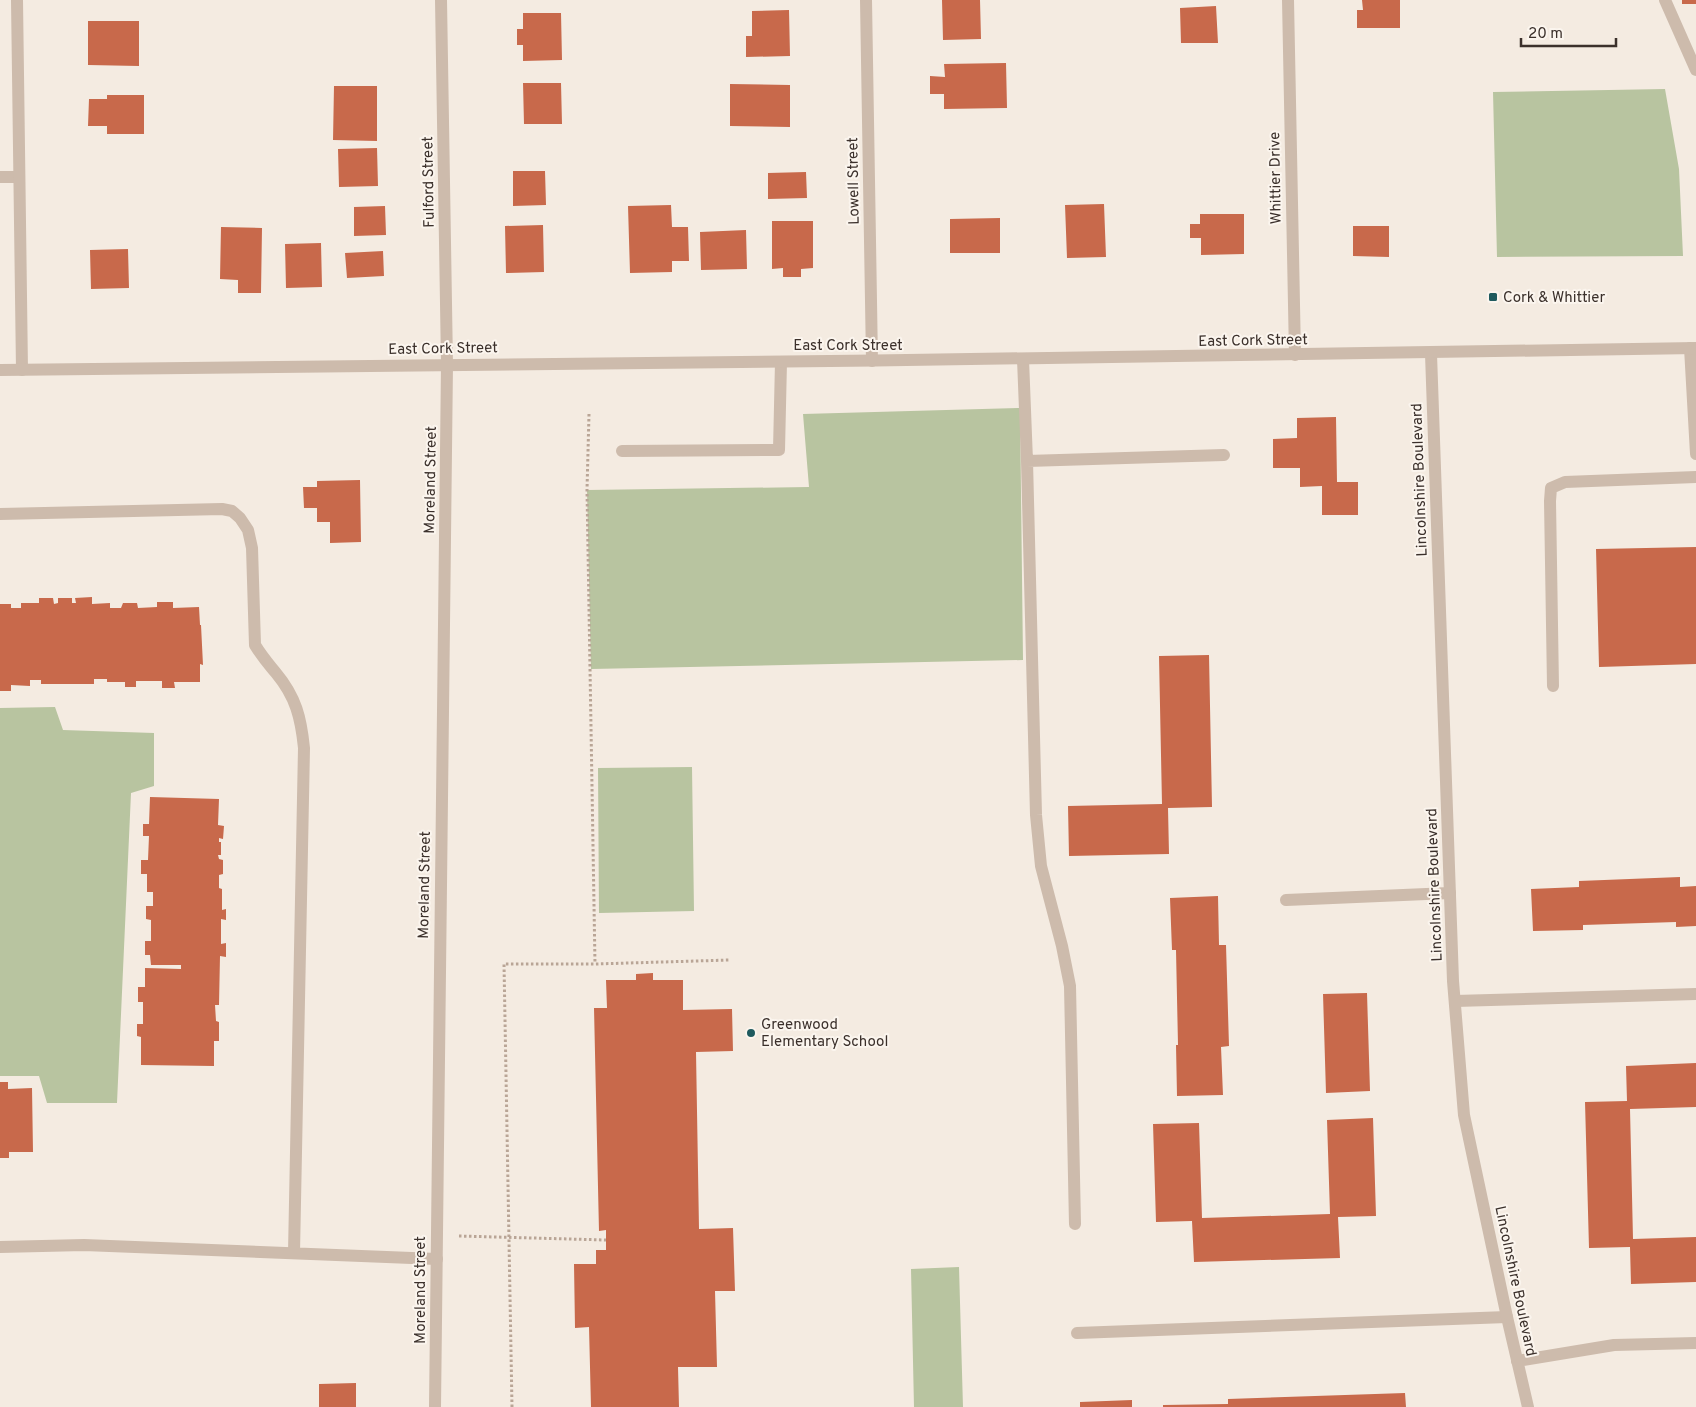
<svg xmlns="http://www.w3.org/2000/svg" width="1696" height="1407" viewBox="0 0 1696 1407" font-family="Overpass,sans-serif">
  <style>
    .green { fill: #b8c4a0 }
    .building { fill: #c8694b }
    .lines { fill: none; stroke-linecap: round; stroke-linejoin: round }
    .path { stroke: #b9a596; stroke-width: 3; stroke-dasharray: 2.5 2.5; stroke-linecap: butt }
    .service { stroke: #cdbbac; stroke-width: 12 }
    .minor { stroke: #cdbbac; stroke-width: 12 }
    .tertiary { stroke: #cdbbac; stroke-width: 12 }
    .poi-dot { fill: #1f5a5e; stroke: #fbf5ee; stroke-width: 2 }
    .labels { text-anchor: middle; stroke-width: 4; stroke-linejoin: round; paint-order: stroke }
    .street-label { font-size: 15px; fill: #3b302b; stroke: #fbf5ee }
    .poi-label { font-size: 15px; fill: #3b302b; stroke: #fbf5ee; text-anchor: start }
  </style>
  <rect width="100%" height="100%" fill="#f4ebe1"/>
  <path class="green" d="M1665,89l14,80 4,87 -186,1 -4,-165z
    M1020,408l3,252 -432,9 -4,-179 222,-3 -6,-73z
    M55,707l8,23 91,3v53l-23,7 -14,310h-70l-8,-27h-39v-368z
    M692,767l2,144 -95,2 -1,-145z
    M959,1267l4,140h-49l-3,-138z"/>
  <path class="building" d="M942,0h38l1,39 -38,1z
    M1362,0h38v28h-43v-18h6z
    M1682,0h14v4h-14z
    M1216,6l2,37h-37l-1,-35z
    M789,10l1,46 -44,1v-21h6v-25z
    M523,13h38l1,47 -39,1v-16h-6v-16h6z
    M88,21h51v45l-51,-1z
    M1006,63l1,45 -63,1v-15h-14v-18l15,1 -1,-13z
    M523,83h38l1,41h-38z
    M730,84l60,1v42l-60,-1z
    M334,86h43v55l-44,-1z
    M107,95h37v39h-37v-8h-19l1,-27h18z
    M377,148l1,38 -39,1 -1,-38z
    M513,171h32l1,34 -33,1z
    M806,172l1,26 -39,1v-26z
    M1104,204l2,53 -39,1 -2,-53z
    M671,205l1,22h16l1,34h-17v11l-42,1 -2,-67z
    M385,206l1,29 -32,1v-29z
    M1200,214h44v40l-43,1v-17h-11v-14h10z
    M1000,218v35h-50v-34z
    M772,221h41v47l-12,1v8h-18v-9l-11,1z
    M543,225l1,47 -38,1 -1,-47z
    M1353,226h36v31l-36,-1z
    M221,227l41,1 -1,65h-23v-13l-18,-1z
    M746,230l1,39 -46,1 -1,-38z
    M321,243l1,44 -36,1 -1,-44z
    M128,249l1,39 -38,1 -1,-39z
    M383,251l1,25 -37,2 -2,-25z
    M1336,417l1,65h21v33h-36v-29l-22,1v-19h-27v-29l24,-1v-20z
    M360,480l1,62 -31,1v-21h-13v-14h-13l-1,-21h14v-6z
    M1696,547v117l-97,3 -3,-118z
    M92,597v7l18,-1v5h11l2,-5h14l1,5 19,-1v-5h16v6l26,-1 1,18h1l2,40 -3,-1v18h-26l1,6h-13v-7h-26v6h-11v-5h-18v-3h-13v5h-53v-4h-11v6l-19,-1v6h-11v-87h11v4h10v-5h18v-5h14l1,6 4,-1v-5h14v5h4l-1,-5z
    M1209,655l3,152 -44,1 1,46 -100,2 -1,-50 94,-2 -3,-148z
    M150,797l69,2 -1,26 6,1 -1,13 -4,-1v4h2v13h-3l1,4 4,1v14l-4,1v13l3,1v21l4,-1v11l-5,-1v25l5,-1v14l-6,-1 -1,49h-4l1,16 3,1v19h-5v25l-73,-1v-28l-4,-1v-12h6v-22h-5v-15h7v-19l36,1v-4h-30l-1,-10h-5v-14h6v-21l-5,-1v-13h7v-14h-6v-18h-6v-14h7l1,-24h-6v-12h6z
    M1680,877v10l16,-1v40l-20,1v-5l-93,3v5l-50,1 -2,-42 48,-2v-6z
    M1218,896l1,49h7l3,101 -8,1 2,48 -46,1 -1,-51h2l-2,-95h-4l-2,-52z
    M653,973v7h30v30l49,-1 1,42 -37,1 3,177 34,-1 2,63h-20l2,76h-39l1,40h-88l-2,-80 -14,1 -1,-64h22v-14h10v-20l-7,1 -5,-223h13l-1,-28h30v-6z
    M1367,993l3,98 -44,2 -3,-99z
    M1696,1063v44l-66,2 3,130 63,-2v45l-65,2 -1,-37 -41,1 -4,-146 42,-1 -1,-35z
    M0,1082h8v7l24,-1 1,64h-24v6h-9z
    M1373,1118l3,98 -38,1 2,41 -146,4 -2,-41 -36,1 -3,-98 46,-1 3,95 128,-4 -3,-94z
    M356,1383v24h-37v-23z
    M1405,1393l1,14h-243v-2l65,-1v-5z
    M1132,1400v7h-52v-5z"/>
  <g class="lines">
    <path class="path" d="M589,414l-2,76 8,474
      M459,1236l147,4
      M512,1407l-8,-443h91l135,-4"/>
    <path class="service" d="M1665,0l31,70
      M0,177h19
      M1690,348l6,106
      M1023,359l4,102 9,354 5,51 21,80 8,40 5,238
      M622,451l157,-1 2,-88
      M1027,461l197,-6
      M0,514l222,-5 10,2 8,7 8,12 4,18 3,97c8,13 12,17 21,28 20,24 25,45 28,75l-10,505
      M1553,686l-3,-185 1,-13 14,-6 131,-5
      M1286,900l164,-7
      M1455,1001l241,-7
      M0,1247l84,-2 353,14
      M1077,1333l430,-16
      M1517,1361l97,-16 82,-2"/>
    <path class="minor" d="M17,0l5,370
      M866,0l6,361
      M1288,0l7,355
      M1431,354l22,627 11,134 43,202 21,90
      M435,1407l12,-1043 -6,-364"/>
    <path class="tertiary" d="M0,370c565,-6 1131,-11 1696,-22"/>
  </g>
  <g class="poi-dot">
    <rect x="1488" y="292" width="10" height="10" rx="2.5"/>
    <circle cx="751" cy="1033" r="5"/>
  </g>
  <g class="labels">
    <g class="street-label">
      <text transform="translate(1275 178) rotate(-91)" y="5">Whittier Drive</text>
      <text transform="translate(853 181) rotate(-91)" y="5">Lowell Street</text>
      <text transform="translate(428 182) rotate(-91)" y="5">Fulford Street</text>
      <text transform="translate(1253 340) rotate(-1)" y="5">East Cork Street</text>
      <text x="848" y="350">East Cork Street</text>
      <text transform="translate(443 348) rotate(-1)" y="5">East Cork Street</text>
      <text transform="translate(430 480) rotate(-89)" y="5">Moreland Street</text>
      <text transform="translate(1419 480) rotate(-92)" y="5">Lincolnshire Boulevard</text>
      <text transform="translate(424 885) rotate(-89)" y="5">Moreland Street</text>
      <text transform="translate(1434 885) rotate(-92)" y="5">Lincolnshire Boulevard</text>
      <text transform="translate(1516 1281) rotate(78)" y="5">Lincolnshire Boulevard</text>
      <text transform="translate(420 1290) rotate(-90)" y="5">Moreland Street</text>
    </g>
    <g class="poi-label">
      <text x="1503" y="302">Cork &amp; Whittier</text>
      <text x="761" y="1029">Greenwood<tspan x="761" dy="17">Elementary School</tspan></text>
    </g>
  </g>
  <path d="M1521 38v8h95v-8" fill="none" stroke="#3b302b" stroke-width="2.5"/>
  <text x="1528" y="38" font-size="15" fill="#3b302b" stroke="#fbf5ee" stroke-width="4" paint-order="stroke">20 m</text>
</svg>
